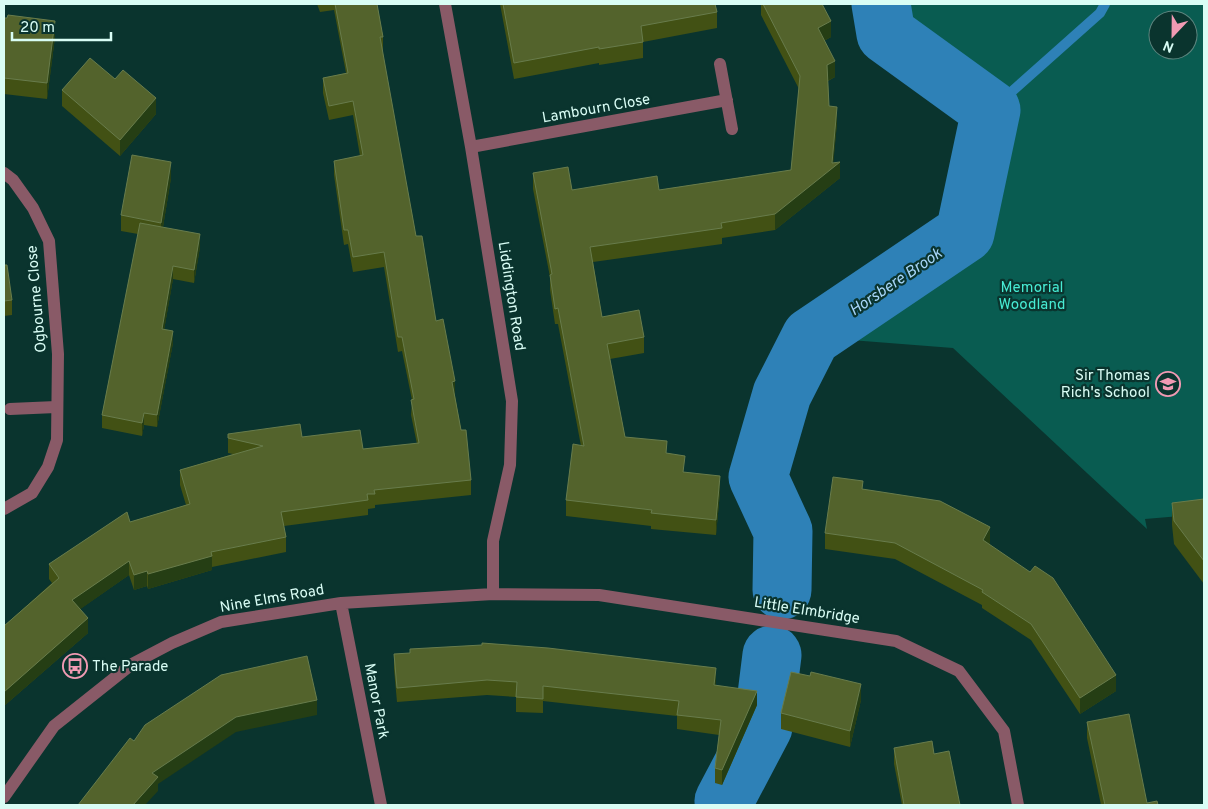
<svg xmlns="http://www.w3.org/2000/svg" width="1208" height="809" viewBox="0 0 1208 809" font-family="Overpass,sans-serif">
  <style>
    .green { fill: #095c51; fill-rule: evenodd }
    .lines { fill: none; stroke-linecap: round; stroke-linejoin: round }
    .stream { stroke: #2e81b7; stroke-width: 10 }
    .river { stroke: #2e81b7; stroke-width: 59 }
    .minor { stroke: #895a67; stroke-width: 12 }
    .wall { fill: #425114 }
    .shaded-wall { fill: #253e14 }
    .building { fill: #53632c; stroke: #687c4c }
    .labels { text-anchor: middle; stroke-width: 4.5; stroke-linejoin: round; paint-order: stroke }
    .street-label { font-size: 15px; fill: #d9fdf5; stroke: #0a342e }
    .park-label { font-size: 15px; fill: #47ecd4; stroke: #0a342e }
    .poi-label { font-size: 15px; fill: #d9fdf5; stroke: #0a342e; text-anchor: end }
    .water-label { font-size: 16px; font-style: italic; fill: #a7d5f8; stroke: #0a342e }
  </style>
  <rect width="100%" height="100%" fill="#0a342e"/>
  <path class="green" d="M881,4h323v510l-59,5 2,10 -194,-181 -141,-11 153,-104 26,-123 -105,-76zM1158,20h30v30h-30z"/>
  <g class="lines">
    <path class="stream" d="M991,110l109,-97 5,-9"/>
    <path class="river" d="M782,590l1,-59 -25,-54 24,-83 29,-57 154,-104 26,-123 -105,-76 -5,-30
      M725,805l-1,-4 39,-74 9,-72"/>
    <path class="minor" d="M445,4l26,143 41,254 -2,64 -17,76v53
      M720,64l12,65
      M471,147l256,-47
      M4,173l9,7 20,28 16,33 9,113 -1,86 -9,27 -16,26 -28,16
      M10,409l46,-2
      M341,603l40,202
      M4,797l50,-71 78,-62 40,-21 49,-21 120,-19 152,-9 106,1 297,46 63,30 45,60 14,74"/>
  </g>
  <path class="wall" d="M317,4h60l6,33v14l-1,1 34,184 20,85 19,75 6,34 10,50v15l-96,10v3l-7,1v6l-84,11 2,11v15l-74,15v3l-64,19 -1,-3 -13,4 -5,-15 -49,34 8,24 -84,73v-80l48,-43 -3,-4v-15l81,-42 56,-17 -6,-20v-15l53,-16 -5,-1v-19l74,3 61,12 54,-5 -6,-29 1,-15 -10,-49 -4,1 -14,-85 -31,5 -5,-28 -4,1 -10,-70v-14l26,-5 -7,-41 -24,5 -6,-27v-15l23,-5 -12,-63 -14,2z
    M500,4h215l2,8v16l-74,14v16l-44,7v-2l-85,16z
    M761,4h61l9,33 -7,4 11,36 -7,4 1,25 8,17 -4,40 7,15 -65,52 -53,8v6l-129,18 9,55 42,20v16l-34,6 15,78 42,17 17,19 36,19 -4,43 -65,-6v-3l-85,-10v-16l15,-54 -23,-122h-3l-5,-34v-13l-17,-88v-16l39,17h87l132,-20 8,-81 -38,-74z
    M4,18l51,19 -8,62 -43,-5z
    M62,90l94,24 -36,42 -58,-50z
    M171,178l-8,49 37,20 -6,36 -21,-4 -9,51 9,13 -16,84 -13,-2 -2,11 -40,-8v-13l36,-181 -17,-3v-16z
    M4,265l8,35v15l-8,1z
    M863,489l127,54 -1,1 127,147 -36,23 -49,-74 -49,-32v-3l-87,-46 -70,-10v-16z
    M1204,499v85l-30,-40 -2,-19v-22z
    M394,654l322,31 41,20 -35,80 -7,-2v-15l4,-33 -42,-6v-13l-134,-15v12l-27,-1v-15l-29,-2 -90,7 -3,-33z
    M861,700l-11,47 -69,-18v-16z
    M1087,722l60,81 11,2h-57l-14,-67z
    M894,748l40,6 26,51h-58l-8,-41z"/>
  <path class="shaded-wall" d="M55,21v16l-8,62v-16z
    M831,21v16l-13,7v-16z
    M835,61v16l-8,4v-16z
    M156,98v16l-36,42v-16z
    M837,107v16l-4,44 7,-5v16l-65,52v-16z
    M171,162v16l-10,61v-16z
    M200,234v13l-6,36v-13z
    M173,266v13l-11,63v-13z
    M173,331v12l-16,84v-12z
    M455,381v15l-3,-14z
    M144,413v12l-2,11v-13z
    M720,476v16l-4,43v-15z
    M990,527v16l-7,13v-16z
    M212,556v14l-64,19v-15z
    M129,561v14l-57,40v-15z
    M147,571v15l-13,4v-15z
    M88,618v15l-84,73v-14z
    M716,668v15l-2,16v-14z
    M1116,675v16l-36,23v-16z
    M861,684v16l-11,47v-16z
    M757,691v14l-35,80v-15z
    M317,700v15l-81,17 -78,52v7l-13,14h-12l19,-32 84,-56z"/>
  <path class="building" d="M335,4h42l6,33h-3l36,199h6l14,85 7,-2 12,62 -3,1 9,48h5l5,50 -97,10 1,4h-8l1,6 -87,12 5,25 -75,15 1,4 -64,18 -1,-3 -13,4 -5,-14 -57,39 16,18 -84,74v-66l55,-48 -10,-14 78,-52 3,10 60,-18 -10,-34 83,-24 -35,-8v-4l72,-10 2,13 58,-7 3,19 56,-6 -8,-43 3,-1 -12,-62h-4l-14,-85 -31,5 -5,-27h-4l-10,-69 29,-6 -10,-54 -24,5 -6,-28 25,-5z
    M503,4h212l2,8 -76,14 2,16 -44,7v-2l-85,16z
    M763,4h59l9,17 -13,7 17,33 -8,4 2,41 8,1 -5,56 8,-1 -65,52 -54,9 1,5 -132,19 12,70 37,-7 5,27 -37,7 18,93 42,4 -1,12 19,3 -2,16 37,4 -4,44 -65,-7 1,-3 -86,-10 7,-56 11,2 -26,-138 -3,1 -5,-34 2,-1 -19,-101 35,-6 4,23 85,-14 2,14 132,-20 9,-94z
    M8,15l47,6 -8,62 -43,-5v-60h3z
    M90,58l25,21 8,-9 33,28 -36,42 -58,-50z
    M132,155l39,7 -10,61 -40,-8z
    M140,223l60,11 -6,36 -21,-4 -11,63 11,2 -16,84 -13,-2 -2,10 -40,-8z
    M4,265h3l5,35 -8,1z
    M833,477l30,4 -1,8 78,12 50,26 -7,13 47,32 5,-6 18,12 63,97 -36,23 -49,-74 -49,-32 1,-2 -88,-47 -70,-10z
    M1204,499v62l-30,-40 -2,-18z
    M482,643l66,5 168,20 -2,17 43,6 -35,79 -7,-2 6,-48 -44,-5 2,-14 -136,-15v13l-27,-2 1,-15 -30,-2 -90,8 -3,-34 16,-1v-4l72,-4z
    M307,656l10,44 -81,17 -84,56 6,4 -25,28h-55l52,-67 4,3 11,-16 76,-50z
    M791,672l19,4 1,-4 50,12 -11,47 -69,-18z
    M1129,714l18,89 10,-2 1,4h-53l-18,-83z
    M932,741l2,13 15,-3 11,54h-56l-10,-57z"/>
  <defs>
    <symbol id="school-ring" viewBox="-11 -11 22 22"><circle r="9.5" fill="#0a342e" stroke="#f19ab3" stroke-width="1.5"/><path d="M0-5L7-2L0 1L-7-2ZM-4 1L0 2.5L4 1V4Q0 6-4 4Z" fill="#f19ab3"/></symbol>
    <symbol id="bus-ring" viewBox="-11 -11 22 22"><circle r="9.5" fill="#0a342e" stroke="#f19ab3" stroke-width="1.5"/><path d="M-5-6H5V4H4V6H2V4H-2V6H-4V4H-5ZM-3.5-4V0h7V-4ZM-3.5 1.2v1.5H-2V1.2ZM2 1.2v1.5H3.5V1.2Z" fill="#f19ab3"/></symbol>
  </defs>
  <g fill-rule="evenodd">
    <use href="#school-ring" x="1154" y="370" width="28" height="28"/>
    <use href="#bus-ring" x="61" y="652" width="28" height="28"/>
  </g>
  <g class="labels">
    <g class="street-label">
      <text transform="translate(596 108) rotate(-10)" y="5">Lambourn Close</text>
      <text transform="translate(512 296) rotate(81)" y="5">Liddington Road</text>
      <text transform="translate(36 299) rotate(-95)" y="5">Ogbourne Close</text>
      <text transform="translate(272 598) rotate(-10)" y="5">Nine Elms Road</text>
      <text transform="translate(807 610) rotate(9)" y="5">Little Elmbridge</text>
      <text transform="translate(377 701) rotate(79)" y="5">Manor Park</text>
    </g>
    <g class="park-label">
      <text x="1032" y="292">Memorial<tspan x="1032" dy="17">Woodland</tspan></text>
    </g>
    <g class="poi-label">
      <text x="1150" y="380">Sir Thomas<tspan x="1150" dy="17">Rich's School</tspan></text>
      <text x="92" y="671" text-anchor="start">The Parade</text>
    </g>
    <g class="water-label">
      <text transform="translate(895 281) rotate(-34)" y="6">Horsbere Brook</text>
    </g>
  </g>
  <rect width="1208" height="809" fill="none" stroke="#d9fdf5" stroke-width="10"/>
  <g transform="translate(1173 35) rotate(202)"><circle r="24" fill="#0a342e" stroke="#5d847e"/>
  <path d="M0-4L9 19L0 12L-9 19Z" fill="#f19ab3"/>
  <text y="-8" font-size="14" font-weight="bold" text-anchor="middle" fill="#d9fdf5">N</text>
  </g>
  <path d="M12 32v8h99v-8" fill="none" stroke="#d9fdf5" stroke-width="2.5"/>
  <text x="20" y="32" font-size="15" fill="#d9fdf5" stroke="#0a342e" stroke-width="4" paint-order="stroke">20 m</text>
</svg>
